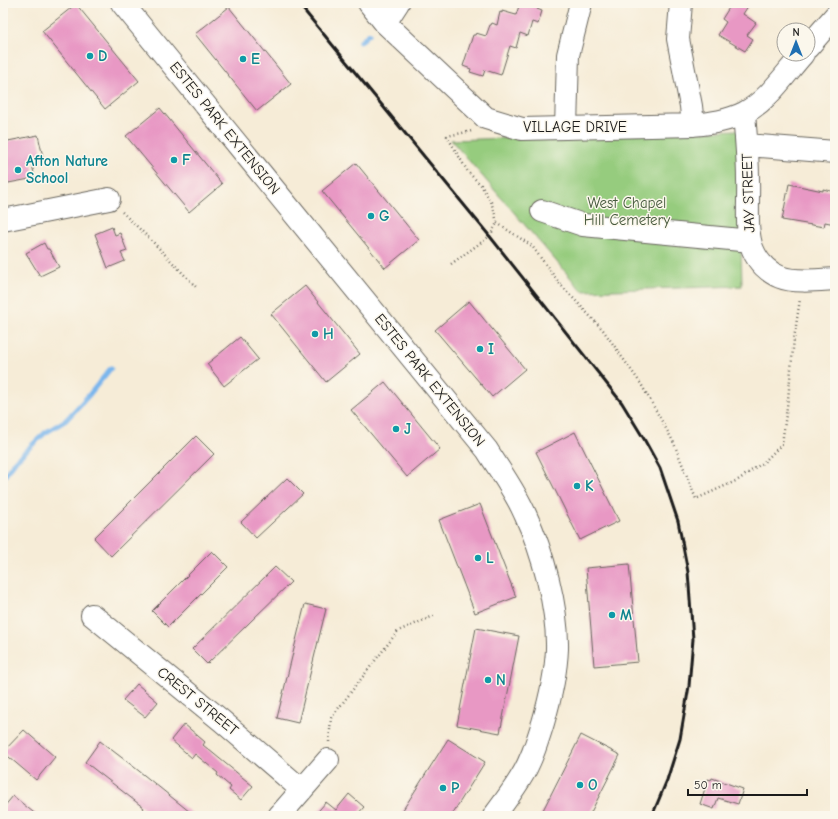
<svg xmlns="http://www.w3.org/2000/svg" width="838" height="819" viewBox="0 0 838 819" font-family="'Comic Neue',sans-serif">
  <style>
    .green { fill: #96cc7e; stroke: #59744d }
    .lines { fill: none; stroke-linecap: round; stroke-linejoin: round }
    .stream { stroke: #7ab6ec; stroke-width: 5 }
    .building { fill: #e898c4 }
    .minor-casing { stroke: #68655d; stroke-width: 24 }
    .path { stroke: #68655d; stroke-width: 2.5; stroke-dasharray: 1 3; stroke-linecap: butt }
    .minor { stroke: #fff; stroke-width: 22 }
    .rail { stroke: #1c1c1c; stroke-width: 3 }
    .culture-dot { fill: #0f9aa8; stroke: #fbf7ec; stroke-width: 1.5 }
    .labels { text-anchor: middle; stroke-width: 3; stroke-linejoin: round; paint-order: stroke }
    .culture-label { font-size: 15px; font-weight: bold; fill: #0d838f; stroke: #fbf7ec; text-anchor: start }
    .street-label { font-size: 15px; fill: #1c1c1c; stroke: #fbf7ec }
    .park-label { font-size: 15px; fill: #475a3e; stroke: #fbf7ec }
  </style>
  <rect width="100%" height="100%" fill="#fbf7ec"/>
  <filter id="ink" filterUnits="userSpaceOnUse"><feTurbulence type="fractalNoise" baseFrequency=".025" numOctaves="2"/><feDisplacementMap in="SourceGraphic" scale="8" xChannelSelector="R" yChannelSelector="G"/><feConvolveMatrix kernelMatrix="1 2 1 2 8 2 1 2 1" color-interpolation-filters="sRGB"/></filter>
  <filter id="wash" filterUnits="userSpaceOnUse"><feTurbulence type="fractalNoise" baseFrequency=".012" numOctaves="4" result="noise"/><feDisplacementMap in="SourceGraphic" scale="16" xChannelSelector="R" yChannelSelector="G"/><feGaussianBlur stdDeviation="0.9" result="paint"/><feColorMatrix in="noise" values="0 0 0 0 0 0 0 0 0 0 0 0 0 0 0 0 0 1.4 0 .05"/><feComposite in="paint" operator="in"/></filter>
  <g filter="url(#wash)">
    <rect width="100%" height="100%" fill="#f6ecd7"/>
    <path class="green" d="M738,130l4,156 -160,5 -131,-151z"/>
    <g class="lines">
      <path class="stream" d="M360,42l9,-8
        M3,478l13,-18 29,-27 21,-13 23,-25 22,-27"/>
    </g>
    <g id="blocks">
      <path class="building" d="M520,3h18l-1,6 5,2 -4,13 -6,-2 -4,14 -8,-3 -4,15 -6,-2 -9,29 -16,-5 -2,6 -13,-4 1,-3 -8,-3 10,-31h2l1,-2 10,3 4,-11h1l1,-2 5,2 3,-13 2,1v-2l14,4z
        M732,3h18l-7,11 13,9 -9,12 6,4 -8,12 -27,-16 8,-13 -4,-3z
        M76,4l63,77 -34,28 -63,-78z
        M229,7l62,77 -34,27 -62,-77z
        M160,108l62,76 -33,28 -63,-76z
        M38,135l5,22 -12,3 4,18 -32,6v-42z
        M356,163l63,77 -34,28 -63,-77z
        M789,184l34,7v-2l12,3v32l-10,-2 -1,5 -42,-7z
        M112,227l3,8 5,-2 7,18 -6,2 4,8 -17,7 -13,-34z
        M44,243l3,6h2l10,18 -19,9 -14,-23z
        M305,286l55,68 -34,28 -55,-68z
        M469,301l56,68 -33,28 -57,-67z
        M240,337l18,22 -34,27 -17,-22z
        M385,382l55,67 -33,28 -56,-67z
        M575,432l44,89 -39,19 -44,-88z
        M196,436l18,18 -103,102 -17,-18z
        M287,478l16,16 -47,44 -15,-16z
        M480,504l36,93 -41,16 -36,-93z
        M212,551l16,16 -60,60 -16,-16z
        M629,564l9,98 -44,4 -8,-98z
        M275,567l16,15 -84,82 -15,-15z
        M305,604l21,5 -28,114 -21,-5z
        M476,628l43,8 -19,97 -43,-8z
        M137,684l21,18 -13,15 -22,-17z
        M184,724l21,18 -2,3 50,41 -12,14 -12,-10 2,-3 -14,-12 1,-2 -23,-19 -3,4 -21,-18z
        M24,730l31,27 -19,23 -33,-28z
        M581,735l39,20 -31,61h-49z
        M448,739l37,23 -34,54h-52z
        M100,741l34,26 61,49h-57l6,-8 -59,-46z
        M712,778l31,11 -5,15 -20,-6 -4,11 -14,-5 8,-25 3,1z
        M349,794l15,13 -8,9h-42l12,-14 10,8z
        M13,796l25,20h-35v-8z"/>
    </g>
  </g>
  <g filter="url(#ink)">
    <use href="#blocks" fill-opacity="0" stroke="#68655d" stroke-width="1"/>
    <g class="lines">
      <defs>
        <path id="minor" d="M122,3l365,447c13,21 28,41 38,64 18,38 33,94 32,135 -1,25 -7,50 -14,74 -6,19 -12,39 -23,56 -8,13 -17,25 -26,37
          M369,3l16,20 101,95 36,11 171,-4c17,-2 35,-4 51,-12 24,-12 41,-39 59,-59
          M681,3l-3,36 13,67 2,19
          M385,23l13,-20
          M808,47l27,-31
          M744,114c2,22 4,44 4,66 1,20 -3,52 5,70 5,12 15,22 27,27 15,6 39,3 55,2
          M566,128l2,-73 13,-52
          M747,145l88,7
          M542,211l41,14 158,15 8,-2
          M3,220l106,-21
          M92,615l130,106 80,69
          M279,816l49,-56"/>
      </defs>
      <use href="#minor" class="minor-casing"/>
      <path class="path" d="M122,212l29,28 45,47
        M497,223l35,23 28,38 43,46 38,54 32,57 23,58 42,-19 26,-18 18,-18 6,-45 6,-60 6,-40
        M451,264l39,-28 7,-13 -2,-9 -4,-12 -10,-17 -13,-13 -21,-36 25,-5
        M329,742l2,-24 67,-87 38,-16"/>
      <use href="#minor" class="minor"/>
      <path class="rail" d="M298,3l194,236 130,164 22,36 16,29 18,53 10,51 5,67 -4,47 -9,53 -13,41 -15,36"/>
    </g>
  </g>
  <g class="culture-dot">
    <circle cx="90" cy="56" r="4"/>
    <circle cx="243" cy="59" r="4"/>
    <circle cx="174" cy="160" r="4"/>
    <circle cx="18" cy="170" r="4"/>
    <circle cx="371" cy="216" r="4"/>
    <circle cx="315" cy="334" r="4"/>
    <circle cx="480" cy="349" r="4"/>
    <circle cx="396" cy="429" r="4"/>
    <circle cx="577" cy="486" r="4"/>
    <circle cx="478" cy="558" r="4"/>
    <circle cx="612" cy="615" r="4"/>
    <circle cx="488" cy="680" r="4"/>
    <circle cx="580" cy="785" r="4"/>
    <circle cx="443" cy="788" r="4"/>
  </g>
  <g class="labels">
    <g class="culture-label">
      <text x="98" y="61">D</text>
      <text x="251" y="64">E</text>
      <text x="182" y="165">F</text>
      <text x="26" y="166">Afton Nature<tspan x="26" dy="17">School</tspan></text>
      <text x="379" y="221">G</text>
      <text x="323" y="339">H</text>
      <text x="488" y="354">I</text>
      <text x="404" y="434">J</text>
      <text x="585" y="491">K</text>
      <text x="486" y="563">L</text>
      <text x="620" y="620">M</text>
      <text x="496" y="685">N</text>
      <text x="588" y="790">O</text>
      <text x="451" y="793">P</text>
    </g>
    <g class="street-label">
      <text x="575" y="132">VILLAGE DRIVE</text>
      <text transform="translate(225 128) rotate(51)" y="5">ESTES PARK EXTENSION</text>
      <text transform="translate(748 193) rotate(-92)" y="5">JAY STREET</text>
      <text transform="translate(430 380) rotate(51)" y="5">ESTES PARK EXTENSION</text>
      <text transform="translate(198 701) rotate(39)" y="5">CREST STREET</text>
    </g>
    <g class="park-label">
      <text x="627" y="208">West Chapel<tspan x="627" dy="17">Hill Cemetery</tspan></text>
    </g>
  </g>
  <rect width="838" height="819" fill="none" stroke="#fbf7ec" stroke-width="16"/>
  <g transform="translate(796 42)"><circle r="19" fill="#fbf7ec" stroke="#a29f99"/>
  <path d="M0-3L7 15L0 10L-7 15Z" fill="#1f6fb2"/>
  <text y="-6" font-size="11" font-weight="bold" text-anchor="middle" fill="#1c1c1c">N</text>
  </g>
  <path d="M688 789v6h119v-6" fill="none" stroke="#1c1c1c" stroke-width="2"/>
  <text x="694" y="789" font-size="12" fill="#1c1c1c" stroke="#fbf7ec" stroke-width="3" paint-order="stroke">50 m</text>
</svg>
